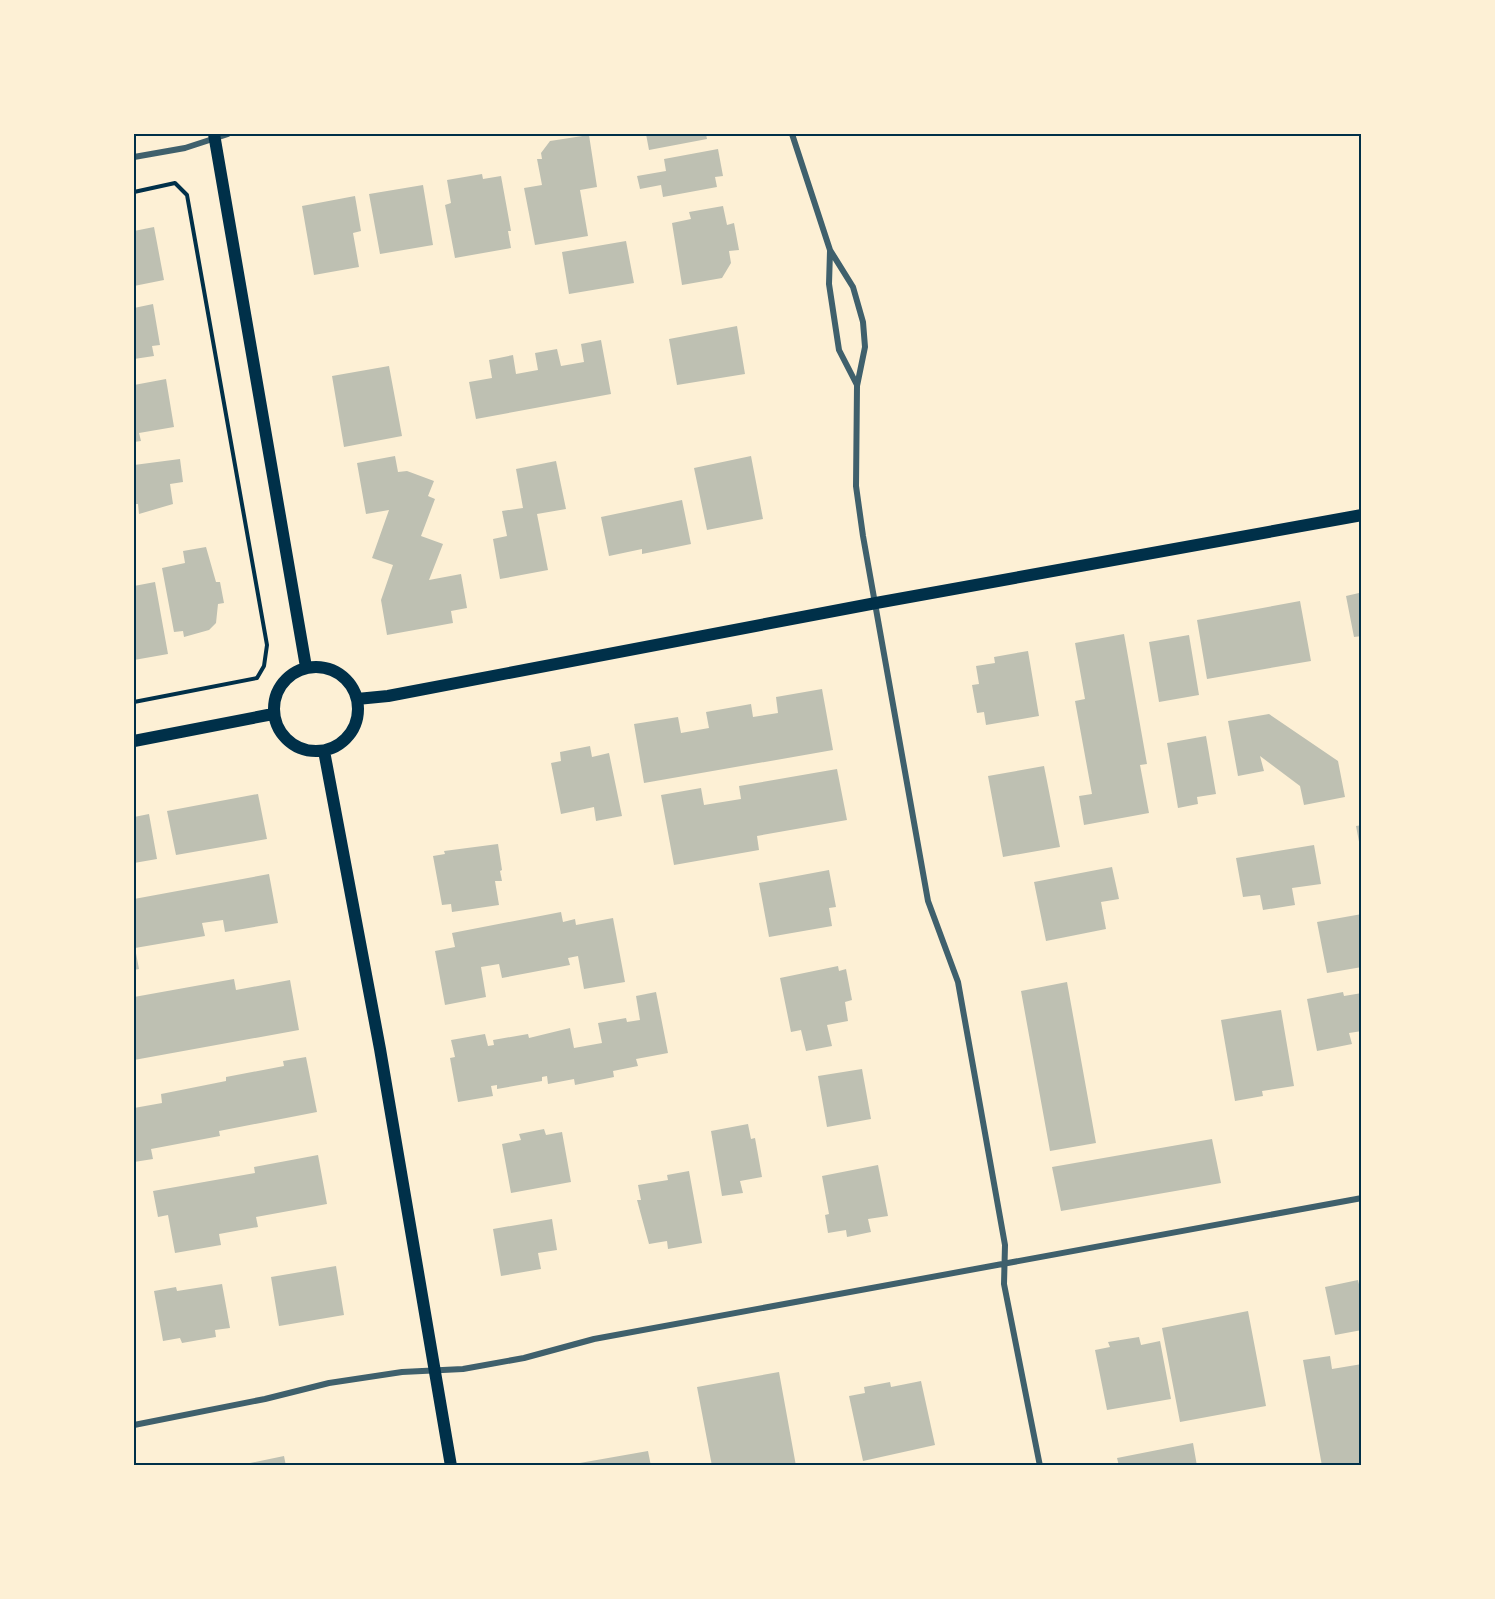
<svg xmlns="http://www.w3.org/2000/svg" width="1495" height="1599" viewBox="0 0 1495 1599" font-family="Spectral,serif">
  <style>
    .building { fill: #bec0b2 }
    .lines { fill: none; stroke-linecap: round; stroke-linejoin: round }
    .path { stroke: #003049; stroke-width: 4 }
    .minor { stroke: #3f606c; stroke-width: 6 }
    .secondary { stroke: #003049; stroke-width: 12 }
    .neatline { fill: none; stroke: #003049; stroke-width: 2 }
  </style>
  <rect width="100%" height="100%" fill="#fdf0d5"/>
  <path class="building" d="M646,134h60l1,5 -58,11z
    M589,135l8,52 -17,3 8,46 -53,9 -11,-57 18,-3 -5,-26h5l-1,-6 9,-12z
    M718,149l5,27 -8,1 2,10 -54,10 -2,-12 -21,4 -3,-13 29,-5 -2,-12z
    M482,174l1,5 18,-3 10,55h-3l3,17 -56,10 -10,-53 6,-2 -4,-23z
    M423,185l10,60 -53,9 -11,-60z
    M355,196l6,35 -8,2 6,34 -45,8 -12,-69z
    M723,206l4,19 7,-2 5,27 -10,1 2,12 -9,15 -40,7 -10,-62 19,-4 -2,-7z
    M154,227l10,53 -30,6v-55z
    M626,241l8,42 -65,11 -7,-42z
    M153,304l7,41 -8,1 2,10 -20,3v-51z
    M737,326l8,48 -68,11 -8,-46z
    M601,340l10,54 -135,25 -7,-37 23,-4 -3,-18 24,-5 3,19 22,-4 -3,-17 22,-4 4,17 23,-4 -3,-18z
    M389,366l13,70 -58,11 -12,-71z
    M166,379l8,48 -35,6 2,8 -7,1v-57z
    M395,456l3,16 9,-1 27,10 -6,15 7,3 -14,37 22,8 -14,36 32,-6 6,34 -16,3 2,12 -66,12 -6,-35 12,-35 -21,-7 17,-48 -23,4 -9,-51z
    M751,456l12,63 -56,11 -13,-62z
    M180,459l3,23 -13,2 3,20 -34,10 -1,-10h-4v-39z
    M556,461l10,48 -29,5 11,56 -48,9 -7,-40 14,-3 -5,-25 21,-3 -7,-39z
    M682,500l9,44 -49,10v-5l-33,7 -8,-39z
    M206,547l10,35h4l4,21 -6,1 -2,19 -7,7 -25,7 -1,-6 -9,1 -12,-64 23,-5 -2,-12z
    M155,582l13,72 -34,6v-74z
    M1359,593v4l3,-1v40l-8,1 -8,-41z
    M1300,601l11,60 -104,18 -10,-59z
    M1124,634l23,130 -7,1 9,48 -65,12 -5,-29 13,-2 -17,-93 10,-2 -10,-56z
    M1189,635l10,60 -40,7 -10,-60z
    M1028,651l11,65 -53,9 -2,-13 -7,1 -5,-28 7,-1 -3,-18 19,-3 -1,-6z
    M822,689l11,61 -189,33 -10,-59 44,-7 3,16 28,-5 -3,-16 45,-8 2,13 25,-4 -2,-16z
    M1269,714l69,47 7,36 -41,8 -4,-19 -40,-30 4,15 -26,5 -10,-55z
    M1206,736l10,58 -19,3 1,7 -20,4 -11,-65z
    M590,746l2,11 17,-4 13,63 -26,5 -2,-14 -33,7 -10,-51 10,-2 -1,-9z
    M1044,766l16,81 -57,10 -15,-81z
    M837,769l10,51 -90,16 2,14 -85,15 -13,-70 40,-7 3,17 37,-6 -2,-13z
    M258,794l9,45 -91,16 -9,-44z
    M149,814l8,45 -23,4v-46z
    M1362,825v22h-2l-4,-21z
    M498,844l4,26 -2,1 2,10h-7l4,24 -47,7 -1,-8 -9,1 -9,-49 12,-2 -1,-3z
    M1314,845l7,39 -29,4 3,17 -32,5 -3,-15 -17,2 -7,-39z
    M1112,867l7,32 -18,3 5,27 -60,12 -12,-59z
    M829,870l7,37 -7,1 3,18 -63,11 -10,-54z
    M269,874l9,49 -53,9 -2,-12 -21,3 3,13 -70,12 4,21 -5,1v-71z
    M561,912l2,10 12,-3 1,6 37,-7 12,64 -41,7 -6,-33 -10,2 2,7 -68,13 -3,-14 -18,3 5,30 -41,8 -10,-54 20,-4 -3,-14z
    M1362,914v53l-35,6 -10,-51z
    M838,966l1,5 7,-2 6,31 -7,2 3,19 -21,4 5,21 -26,5 -5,-21 -10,2 -11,-54z
    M234,979l2,11 54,-10 9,50 -165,30v-63z
    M1067,982l29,161 -46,8 -29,-160z
    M656,992l12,61 -32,6 2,7 -25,5 1,6 -39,8 -1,-6 -26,5 -1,-8 -5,1v4l-45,8v-4l-6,1 2,10 -35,6 -8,-44 5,-1 -4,-17 34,-6 3,12 6,-1 -1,-5 35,-6 1,4 41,-10 4,20 28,-5 -4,-20 28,-5 1,4 13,-2 -4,-24z
    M1343,992l1,4 18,-3v38l-13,2 3,11 -35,7 -10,-52z
    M1281,1010l13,76 -32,5 1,5 -28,5 -14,-81z
    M306,1057l11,55 -98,19 1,5 -69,13 2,10 -19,3v-54l28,-5 -1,-9 65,-13v-4l58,-11 -1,-5z
    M862,1069l9,50 -44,8 -9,-51z
    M748,1124l3,15 4,-1 7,39 -22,4 3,12 -21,3 -11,-65z
    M544,1129l2,6 16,-3 9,50 -60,11 -9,-49 19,-4 -2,-6z
    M1212,1139l9,44 -160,28 -9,-44z
    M318,1155l9,49 -71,13 2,10 -39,7 2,11 -46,8 -7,-38 -10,2 -5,-26 102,-18 -1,-6z
    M878,1165l10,51 -20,3 3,13 -24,5 -1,-7 -18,3 -3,-18 4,-1 -7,-38z
    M689,1171l13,72 -34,6 -1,-8 -18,3 -12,-44h4l-3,-15 30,-5 -1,-5z
    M552,1219l5,31 -19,3 3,16 -40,7 -8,-47z
    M336,1266l8,49 -65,11 -8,-49z
    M1358,1280l4,17v33l-27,5 -10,-48z
    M222,1284l8,44 -15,2 1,7 -34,6 -2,-5 -17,3 -9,-50 22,-4 1,4z
    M1248,1311l18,95 -86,16 -18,-94z
    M1139,1337l2,8 19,-4 11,58 -64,11 -12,-60 15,-3 -2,-5z
    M1330,1356l2,13 30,-5v102h-40l-19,-106z
    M779,1372l17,94h-84l-15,-79z
    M921,1381l14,64 -72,16 -14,-65 16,-3 -1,-6 26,-5 1,5z
    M1193,1443l4,23h-78l-2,-8z
    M648,1451l3,15h-77v-2z
    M284,1456l2,10h-41v-2z"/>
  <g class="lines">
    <path class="path" d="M134,192l41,-9 12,12 80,450 -3,21 -7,12 -123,24"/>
    <path class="minor" d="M792,134l38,116 23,37 10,35 2,25 -8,39 -1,100 7,50 65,365 30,81 47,263 -1,39 36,182
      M134,157l51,-9 43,-14
      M830,251l-1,33 10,66 18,35
      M134,1425l131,-26 64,-16 73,-11 61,-3 61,-11 70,-19 768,-141"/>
    <path class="secondary" d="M214,134l92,533
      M274 709a42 42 0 1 1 84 0a42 42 0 1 1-84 0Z
      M357,699l31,-3 488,-93 486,-88
      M134,741l139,-27
      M324,751l56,298 71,417"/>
  </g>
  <rect width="1495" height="1599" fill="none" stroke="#fdf0d5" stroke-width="270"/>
  <rect x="135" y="135" width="1225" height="1329" class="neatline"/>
</svg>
